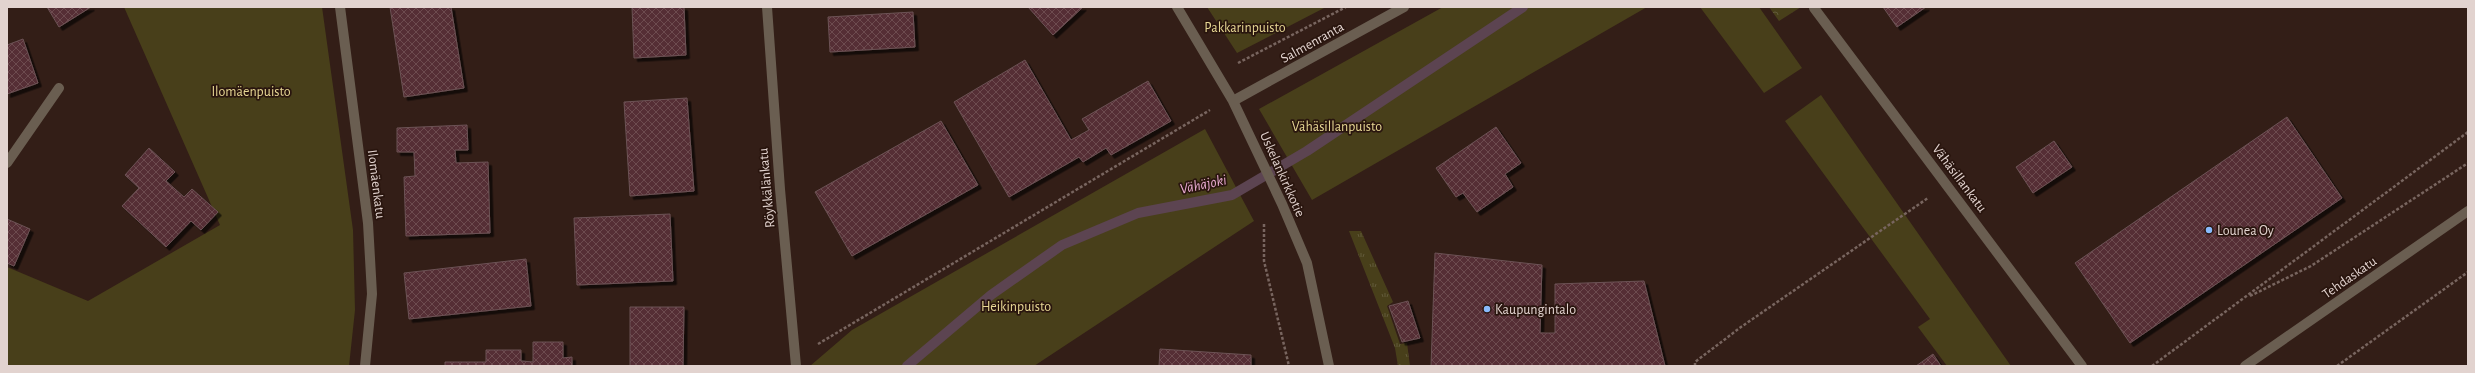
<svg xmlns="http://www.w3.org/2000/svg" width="2475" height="373" viewBox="0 0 2475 373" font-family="'Alegreya Sans',sans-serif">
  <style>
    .grass { fill: url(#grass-tufts) }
    .forest { fill: url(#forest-crowns) }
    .park { fill: #483f1a }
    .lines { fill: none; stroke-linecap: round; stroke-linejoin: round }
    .stream { stroke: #5c4451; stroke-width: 10 }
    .building { fill: url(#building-cross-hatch); stroke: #6c5255; filter: url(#shadow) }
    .path { stroke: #78655f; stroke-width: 2.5; stroke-dasharray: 3 2; stroke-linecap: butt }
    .minor { stroke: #6a5e51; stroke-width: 10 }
    .poi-dot { fill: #88bafc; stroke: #29150e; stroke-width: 1.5 }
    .labels { text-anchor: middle; stroke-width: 3.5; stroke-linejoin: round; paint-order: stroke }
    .park-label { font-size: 14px; fill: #e7d794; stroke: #29150e }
    .street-label { font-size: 14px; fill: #e2d3cf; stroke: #29150e }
    .poi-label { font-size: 14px; fill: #e2d3cf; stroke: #29150e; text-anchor: start }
    .water-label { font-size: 15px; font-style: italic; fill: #eaacd2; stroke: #29150e }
  </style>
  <defs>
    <pattern id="grass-tufts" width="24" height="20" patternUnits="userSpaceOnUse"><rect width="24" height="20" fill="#483f1a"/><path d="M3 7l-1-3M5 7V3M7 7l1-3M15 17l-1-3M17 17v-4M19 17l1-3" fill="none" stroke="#625a3a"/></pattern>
    <pattern id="forest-crowns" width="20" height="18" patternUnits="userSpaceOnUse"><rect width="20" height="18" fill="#483f1a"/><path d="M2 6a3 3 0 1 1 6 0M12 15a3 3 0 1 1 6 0" fill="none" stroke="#625a3a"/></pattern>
    <pattern id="building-cross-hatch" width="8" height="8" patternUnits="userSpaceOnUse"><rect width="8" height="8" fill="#552e34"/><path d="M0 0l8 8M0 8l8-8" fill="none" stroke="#6d4b50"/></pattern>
    <filter id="shadow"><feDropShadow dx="3.5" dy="3.5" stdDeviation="0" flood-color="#0009"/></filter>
  </defs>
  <rect width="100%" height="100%" fill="#331e17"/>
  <path class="grass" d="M1349,231h12l32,71 -6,4 13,38 7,-1 3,23h-12l-3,-18z"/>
  <path class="forest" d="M1769,7h32l-22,14z"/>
  <path class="park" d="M124,7h198l31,223 2,80 -6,56h-342v-99l81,34 132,-76z
    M1207,7h119l-89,46z
    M1443,7h204l-335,193 -53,-91z
    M1700,7h59l43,61 -38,25z
    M1821,95l190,271h-64l-29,-39 12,-8 -145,-198z
    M1205,129l49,92 -220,145h-224l42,-36z"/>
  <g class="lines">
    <path class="stream" d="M907,366l84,-71 71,-50 76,-32 94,-18 75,-44 216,-144"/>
  </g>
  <path class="building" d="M47,7h44l-32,20z
    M390,7h61l13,81 -60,9z
    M632,7h52l2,48 -52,3z
    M1028,7h55l-30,28z
    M1883,7h43l-29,20z
    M913,12l2,35 -85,5 -2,-35z
    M23,39l15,44 -31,11v-49z
    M1025,60l46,80 18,-10 -7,-11 66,-38 23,40 -60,34 -5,-7 -23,14 -4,-5 -70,40 -55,-95z
    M687,98l7,93 -64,5 -6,-94z
    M2287,117l55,81 -212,145 -55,-80z
    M941,121l37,64 -126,71 -37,-64z
    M467,125l1,25h-13l1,13 32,-1 2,71 -84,3 -2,-59 11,-1 -1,-24h-17v-24z
    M1496,127l25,36 -16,11 8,13 -36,25 -14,-19 -7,4 -20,-29z
    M2054,141l18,26 -39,26 -17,-26z
    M149,148l26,24 -9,9 18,16 8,-8 26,23 -17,18 -10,-9 -25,26 -44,-41 17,-18 -14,-13z
    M670,214l3,67 -96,4 -3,-67z
    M7,219l23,10 -16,37 -7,-3z
    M1435,253l107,12 -2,68h15v-49l89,-3 21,85h-234z
    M526,259l5,47 -122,13 -5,-46z
    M1408,301l12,37 -18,4 -13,-36z
    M630,307h54l-1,59h-53z
    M533,342h30v16l9,-1v9h-127v-4h41v-12h35v11l12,1z
    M1160,349l91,6v11h-92z
    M1933,354l8,12h-25z"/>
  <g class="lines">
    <path class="path" d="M1238,63l108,-56
      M1264,224v37l25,105
      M2250,296l61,-30 157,-103
      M818,344l392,-234
      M1695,366v-4l46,-35 187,-129
      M2152,366l316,-234
      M2337,366l131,-94"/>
    <path class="minor" d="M340,7l28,216 4,71 -7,72
      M767,7l13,182 16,177
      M1177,7l56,94 49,103 25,59 22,103
      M1814,8l268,358
      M1233,101l171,-94
      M7,163l52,-75
      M2245,366l223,-155"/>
  </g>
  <g class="poi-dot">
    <circle cx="2209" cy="230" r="4"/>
    <circle cx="1487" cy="309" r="4"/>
  </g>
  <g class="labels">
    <g class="park-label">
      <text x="1245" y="32">Pakkarinpuisto</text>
      <text x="251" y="96">Ilomäenpuisto</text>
      <text x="1337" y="131">Vähäsillanpuisto</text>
      <text x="1016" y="311">Heikinpuisto</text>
    </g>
    <g class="street-label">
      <text transform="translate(1312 42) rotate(-29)" y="5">Salmenranta</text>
      <text transform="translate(1283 174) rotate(66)" y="5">Uskelankirkkotie</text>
      <text transform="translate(1960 178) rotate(53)" y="5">Vähäsillankatu</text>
      <text transform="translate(377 184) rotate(83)" y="5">Ilomäenkatu</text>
      <text transform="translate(766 188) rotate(-95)" y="5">Röykkälänkatu</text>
      <text transform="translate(2349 277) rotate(-35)" y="5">Tehdaskatu</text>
    </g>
    <g class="poi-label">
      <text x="2217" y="235">Lounea Oy</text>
      <text x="1495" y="314">Kaupungintalo</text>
    </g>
    <g class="water-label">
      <text transform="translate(1203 184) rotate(-12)" y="5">Vähäjoki</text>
    </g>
  </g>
  <rect width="2475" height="373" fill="none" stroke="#e2d3cf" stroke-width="16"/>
</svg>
